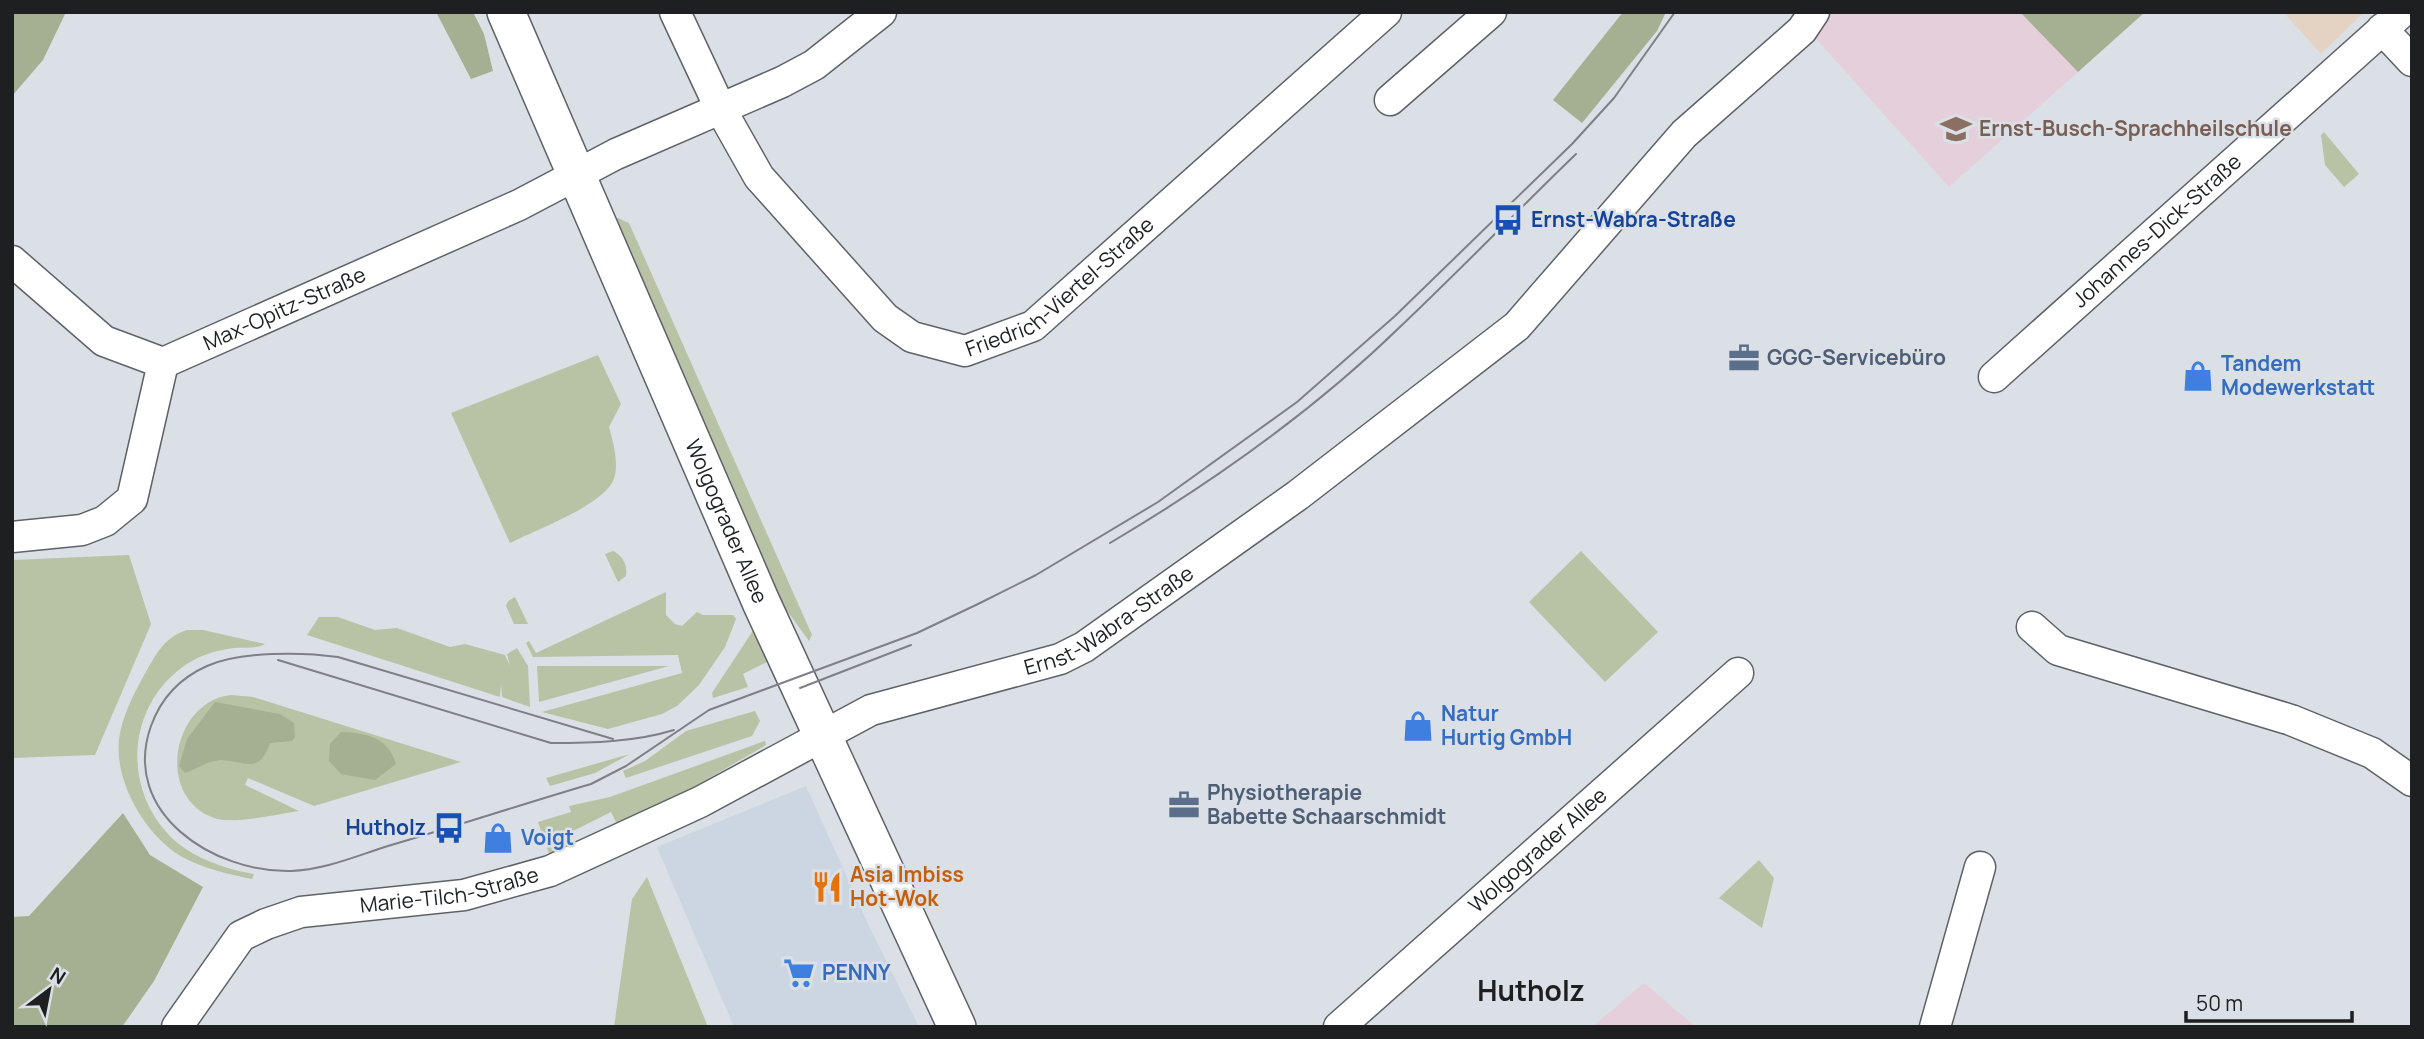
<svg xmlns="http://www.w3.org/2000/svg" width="2424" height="1039" viewBox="0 0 2424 1039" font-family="Manrope,sans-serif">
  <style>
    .built { fill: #cbd6e2 }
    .industrial { fill: #e4d3c2 }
    .education { fill: #e5cfdb }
    .green { fill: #b8c2a5 }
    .forest { fill: #a5af91 }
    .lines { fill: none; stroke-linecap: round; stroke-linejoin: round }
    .minor-casing { stroke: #5e6268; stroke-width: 33 }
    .major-casing { stroke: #5e6268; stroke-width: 40 }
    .minor { stroke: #fff; stroke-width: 30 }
    .major { stroke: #fff; stroke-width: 37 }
    .tram { stroke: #7d8085; stroke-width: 2 }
    .labels { text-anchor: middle; stroke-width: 5; stroke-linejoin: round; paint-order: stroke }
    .education-label { font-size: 21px; font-weight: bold; fill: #785e54; stroke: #dbe0e7; text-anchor: start }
    .transit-label { font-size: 21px; font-weight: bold; fill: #164399; stroke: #dbe0e7; text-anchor: start }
    .street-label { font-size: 21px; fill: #1d1f21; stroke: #dbe0e7 }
    .service-label { font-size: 21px; font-weight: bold; fill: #4e5e75; stroke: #dbe0e7; text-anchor: start }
    .shop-label { font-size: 21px; font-weight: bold; fill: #366cbe; stroke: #dbe0e7; text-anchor: start }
    .food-label { font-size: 21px; font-weight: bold; fill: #c56008; stroke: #dbe0e7; text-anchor: start }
    .district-label { font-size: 28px; font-weight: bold; fill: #1d1f21; stroke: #dbe0e7 }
  </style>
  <rect width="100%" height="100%" fill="#dbe0e7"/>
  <path class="built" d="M806,786l63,140 50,101h-185l-77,-180z"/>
  <path class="industrial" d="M2283,12h79l1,1 -42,41z"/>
  <path class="education" d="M1792,12h228l58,60 -129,115z
    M1644,983l52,44h-104z"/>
  <path class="green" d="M2324,132l35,42 -15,13 -19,-22 -4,-30z
    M618,218l11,5 183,412 -3,6 -29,-40 -169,-380z
    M598,355l23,49 -12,23c4,15 11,38 4,54 -12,25 -77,49 -103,62l-59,-130z
    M613,551c9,4 15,14 13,25l-8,6 -13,-28z
    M1581,551l77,81 -53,50 -76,-80z
    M129,555l22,69 -56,131 -83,3v-198z
    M666,592v23l9,9 7,2 15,-14 6,3h30l3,4 -11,28 -26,38 -22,21 -15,8 -54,15 -66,-17 140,-39 -4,-18 -145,2 -7,-14 3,-2 7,12z
    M515,597l13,27h-14l-8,-18 2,-5z
    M319,617h19l37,13 22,-2 53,19 15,-3 40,11 5,11 -3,-12 10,-6 11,18 2,41 -28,-10 -1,-14 -1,14 -193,-62z
    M754,629l15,32 -26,13 5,13 -35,11 -1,-5z
    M187,630h16l62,14c-8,5 -21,3 -31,4 -18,2 -40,9 -54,21 -52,40 -57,117 -12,165 21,23 57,35 86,40l-2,5c-23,-5 -44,-9 -66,-20 -39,-20 -72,-76 -67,-120 3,-21 13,-42 23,-60 12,-21 21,-42 45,-49z
    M537,666h132l-130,36z
    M231,695l22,2 208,65 -147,44 -66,-28 -3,7 54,26c-21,3 -66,14 -85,7 -60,-22 -41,-117 17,-123z
    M755,711l5,10 -8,15 -126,42 -3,-7 22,-10 41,-30z
    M765,741l1,4 -146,85 -9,-18 -52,26 6,16 -14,5 -13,-37 33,-10 -2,-6 41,-9z
    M630,754l-35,19 -45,13 -4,-8z
    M1759,860l15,18 -12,50 -43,-30z
    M647,877l61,150h-94l18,-128z"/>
  <path class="forest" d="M12,12h54l-23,48 -31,36z
    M436,12h37l11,22 9,37 -22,8z
    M1623,12h43l-9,19 -75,92 -29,-23z
    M2020,12h125l-67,60z
    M215,702l65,12 14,9 1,14 -3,4 -22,2c-13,39 -32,10 -60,19 -8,3 -17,8 -25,11l-6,-7 8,-27z
    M341,732c25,1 47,5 55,32l-21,16 -34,-6 -12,-13 1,-17z
    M123,813l27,42 53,32 -49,94 -32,46h-110v-110l17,-1z"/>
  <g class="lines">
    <defs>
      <g id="minor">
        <path id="s1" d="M675,12l45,96 39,69 126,141 27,19 53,14 68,-25 353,-314"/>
        <path d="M2382,29l30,32"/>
        <path d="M1390,100l101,-88"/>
        <path id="s2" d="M12,261l92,80 59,22 356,-158 97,-51 166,-72 32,-17 67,-53"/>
        <path id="s3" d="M1994,377l408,-365"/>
        <path d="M12,537l70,-7 23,-9 27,-22 31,-136"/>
        <path d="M2032,627l26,23 233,70 81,33 40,28"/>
        <path id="s4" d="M177,1027l64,-91 25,-12 35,-12 163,-17 86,-24 150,-69 171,-92 189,-51 24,-12 214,-152 219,-169 167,-192 118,-104 12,-18"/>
        <path id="s5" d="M1339,1027l399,-354"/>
        <path d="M1935,1027l45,-160"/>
      </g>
      <g id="major">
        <path id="s6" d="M506,12l255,590 196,425"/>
      </g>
    </defs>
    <use href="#minor" class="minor-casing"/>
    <use href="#major" class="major-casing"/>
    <use href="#minor" class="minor"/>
    <use href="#major" class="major"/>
    <path class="tram" d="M1110,543c103,-61 206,-134 292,-218 59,-56 115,-114 174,-171
      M278,660l273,83c40,0 84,-1 123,-13
      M800,688l111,-43
      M613,739l-275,-82c-35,-5 -98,-6 -131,9 -27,12 -46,32 -56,60 -31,87 63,147 140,145 33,-1 65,-15 97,-25 68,-20 135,-42 203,-62l35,-18 83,-56 208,-77 61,-29 58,-29 122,-73 139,-100 98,-86 177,-172 42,-46 61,-86"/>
  </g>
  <defs>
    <symbol id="school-bare" viewBox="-9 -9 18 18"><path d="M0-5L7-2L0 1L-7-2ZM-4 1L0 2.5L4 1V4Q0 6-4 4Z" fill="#8d6e63" stroke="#dbe0e7" stroke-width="2.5" paint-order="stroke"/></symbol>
    <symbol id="bus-bare" viewBox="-9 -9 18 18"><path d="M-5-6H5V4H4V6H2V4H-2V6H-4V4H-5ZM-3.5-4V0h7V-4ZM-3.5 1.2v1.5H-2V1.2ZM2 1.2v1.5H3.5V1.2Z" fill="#1a4fb4" stroke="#dbe0e7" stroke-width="2.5" paint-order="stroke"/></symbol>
    <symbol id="office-bare" viewBox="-9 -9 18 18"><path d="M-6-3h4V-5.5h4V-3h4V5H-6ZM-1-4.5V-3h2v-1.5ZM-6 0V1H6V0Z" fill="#5c6f8a" stroke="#dbe0e7" stroke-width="2.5" paint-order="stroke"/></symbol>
    <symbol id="shop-bare" viewBox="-9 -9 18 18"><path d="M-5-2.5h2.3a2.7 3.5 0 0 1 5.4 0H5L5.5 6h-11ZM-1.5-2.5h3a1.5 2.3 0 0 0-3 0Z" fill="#3f7fe0" stroke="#dbe0e7" stroke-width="2.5" paint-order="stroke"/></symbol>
    <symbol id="restaurant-bare" viewBox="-9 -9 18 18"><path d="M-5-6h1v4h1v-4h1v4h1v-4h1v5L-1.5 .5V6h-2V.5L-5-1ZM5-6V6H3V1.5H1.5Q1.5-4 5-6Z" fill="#e8710a" stroke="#dbe0e7" stroke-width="2.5" paint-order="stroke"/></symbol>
    <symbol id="supermarket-bare" viewBox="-9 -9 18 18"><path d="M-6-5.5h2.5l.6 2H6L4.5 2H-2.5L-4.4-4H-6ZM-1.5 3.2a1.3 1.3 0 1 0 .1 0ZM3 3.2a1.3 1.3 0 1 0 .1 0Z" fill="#3f7fe0" stroke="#dbe0e7" stroke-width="2.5" paint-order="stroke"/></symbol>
  </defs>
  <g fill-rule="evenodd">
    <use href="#school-bare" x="1934" y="107" width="44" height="44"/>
    <use href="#bus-bare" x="1486" y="198" width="44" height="44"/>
    <use href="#office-bare" x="1722" y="336" width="44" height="44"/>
    <use href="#shop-bare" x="2176" y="354" width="44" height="44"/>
    <use href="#shop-bare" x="1396" y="704" width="44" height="44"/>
    <use href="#office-bare" x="1162" y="783" width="44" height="44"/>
    <use href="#bus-bare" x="427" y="806" width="44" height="44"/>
    <use href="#shop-bare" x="476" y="816" width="44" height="44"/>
    <use href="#restaurant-bare" x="805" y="865" width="44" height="44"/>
    <use href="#supermarket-bare" x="777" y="951" width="44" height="44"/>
  </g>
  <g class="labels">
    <g class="education-label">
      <text x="1979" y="136">Ernst-Busch-Sprachheilschule</text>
    </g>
    <g class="transit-label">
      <text x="1531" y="227">Ernst-Wabra-Straße</text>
      <text x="426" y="835" text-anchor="end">Hutholz</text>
    </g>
    <g class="street-label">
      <text dy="7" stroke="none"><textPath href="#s3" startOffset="219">Johannes-Dick-Straße</textPath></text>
      <text dy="7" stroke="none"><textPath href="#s1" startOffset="578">Friedrich-Viertel-Straße</textPath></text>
      <text dy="7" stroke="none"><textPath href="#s2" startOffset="318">Max-Opitz-Straße</textPath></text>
      <text dy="7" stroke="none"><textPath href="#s6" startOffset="555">Wolgograder Allee</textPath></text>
      <text dy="7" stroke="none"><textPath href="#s4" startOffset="1045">Ernst-Wabra-Straße</textPath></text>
      <text dy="7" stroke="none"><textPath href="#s5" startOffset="266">Wolgograder Allee</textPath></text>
      <text dy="7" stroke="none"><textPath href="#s4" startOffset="326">Marie-Tilch-Straße</textPath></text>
    </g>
    <g class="service-label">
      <text x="1767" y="365">GGG-Servicebüro</text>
      <text x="1207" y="800">Physiotherapie<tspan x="1207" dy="24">Babette Schaarschmidt</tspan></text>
    </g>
    <g class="shop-label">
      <text x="2221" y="371">Tandem<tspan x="2221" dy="24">Modewerkstatt</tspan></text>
      <text x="1441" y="721">Natur<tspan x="1441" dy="24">Hurtig GmbH</tspan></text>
      <text x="521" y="845">Voigt</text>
      <text x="822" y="980">PENNY</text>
    </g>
    <g class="food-label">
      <text x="850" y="882">Asia Imbiss<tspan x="850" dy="24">Hot-Wok</tspan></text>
    </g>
    <g class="district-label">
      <text x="1531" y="1001">Hutholz</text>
    </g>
  </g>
  <rect width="2424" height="1039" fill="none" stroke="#1d1f21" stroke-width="28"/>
  <g transform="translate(49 990) rotate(32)" stroke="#dbe0e7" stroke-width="5" paint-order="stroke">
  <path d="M0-5L12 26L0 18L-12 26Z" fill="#1d1f21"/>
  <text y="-10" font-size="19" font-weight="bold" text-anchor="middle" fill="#1d1f21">N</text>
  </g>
  <path d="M2186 1011v10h166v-10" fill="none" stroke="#1d1f21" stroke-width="3.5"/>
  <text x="2196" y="1011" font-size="21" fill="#1d1f21" stroke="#dbe0e7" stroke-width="5" paint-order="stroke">50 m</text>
</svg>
